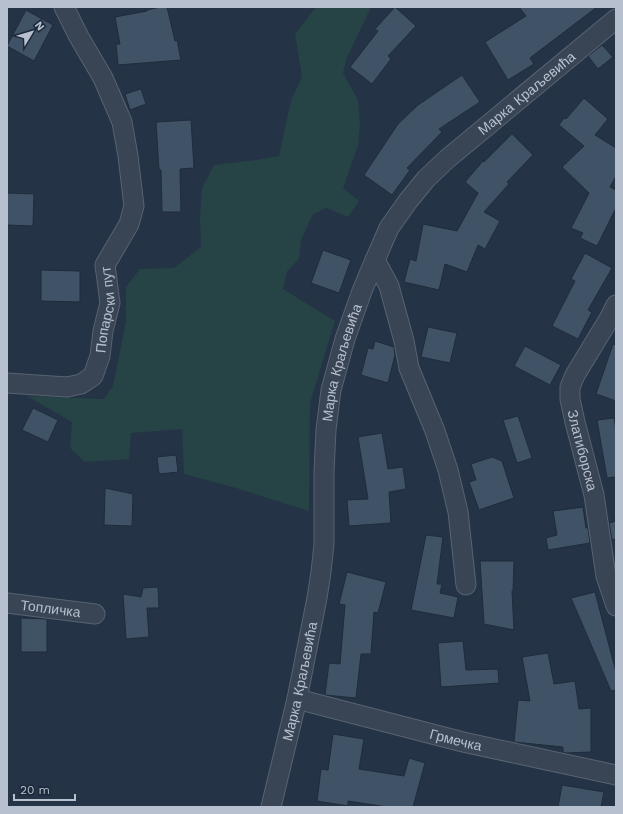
<svg xmlns="http://www.w3.org/2000/svg" width="623" height="814" viewBox="0 0 623 814" font-family="'Work Sans',sans-serif">
  <style>
    .green { fill: #264446 }
    .building { fill: #405265; stroke: #1f2c3c }
    .lines { fill: none; stroke-linecap: round; stroke-linejoin: round }
    .minor-casing { stroke: #586372; stroke-width: 21 }
    .minor { stroke: #394555; stroke-width: 19 }
    .labels { text-anchor: middle; stroke-width: 3.5; stroke-linejoin: round; paint-order: stroke }
    .street-label { font-size: 14px; fill: #b7c0ce; stroke: #1d2a3a }
  </style>
  <rect width="100%" height="100%" fill="#243345"/>
  <path class="green" d="M316,7h55l-25,53 -3,13 15,27 2,25 -2,21 -15,42 16,13 -11,16 -22,-9 -13,6 -12,26 -2,19 -12,12 -4,18 52,32 -25,82 -1,108 -73,-23 -52,-14 -2,-45 -51,4 -2,26 -44,3 -15,-14 2,-26 -45,-26 77,3 9,-13 13,-65v-34l14,-18 34,-1 27,-21 -1,-30 2,-29 12,-23 43,-5 22,-4 12,-56 11,-23 -7,-43z"/>
  <path class="building" d="M160,7h7l8,34 2,-1 4,20 -63,5 -2,-21h4l-5,-27 32,-6v-1z
    M395,7l21,19 -28,30 3,3 -19,25 -22,-17 28,-36 -3,-2z
    M519,7h78l-67,51 4,6 -26,16 -23,-38 41,-26z
    M26,10l27,15 -19,36 -27,-15z
    M602,45l11,12 -15,12 -10,-13z
    M462,75l18,27 -41,27 3,3 -35,36 3,2 -18,25 -28,-20 34,-51 20,-19z
    M141,89l5,15 -16,6 -5,-16z
    M584,98l24,21 -13,16 21,13v28l-6,11 6,3v18l-19,38 -17,-8 3,-5 -12,-5 18,-35 -27,-26 22,-21 -25,-21 5,-7 2,1z
    M191,120l3,48 -14,1 1,43h-19l-1,-42h-2l-3,-48z
    M512,134l21,21 -26,27 2,2 -25,28 16,9 -15,28 -7,-4 -11,27 -22,-8 -6,26 -35,-8 6,-23 6,2 7,-37 34,7 21,-38 -13,-11 18,-21 1,1z
    M7,193l27,1 -1,32 -26,-1z
    M323,250l28,10 -12,33 -28,-10z
    M585,253l27,15 -24,42 4,2 -14,27 -26,-13 23,-45 -4,-2z
    M41,270l39,1v31l-39,-1z
    M428,327l29,6 -7,30 -29,-6z
    M375,341l19,6 1,8 -7,28 -27,-8 7,-27 5,1z
    M613,344l3,1v56l-20,-7z
    M525,346l36,19 -11,20 -36,-19z
    M33,408l25,12 -10,22 -26,-12z
    M518,416l14,42 -15,5 -14,-43z
    M614,418l2,11v48l-9,1 -10,-58z
    M382,433l6,36 15,-2 3,22 -17,3 2,31 -42,3 -2,-26 21,-1 -10,-62z
    M176,455l2,17 -19,2 -2,-17z
    M492,457l10,4 12,37 -35,12 -10,-28 7,-2 -5,-16z
    M105,488l28,6 -1,32 -28,-1z
    M583,507l3,21h2l2,15 -42,7 -2,-12 11,-3 -4,-24z
    M616,521v18l-4,1 -3,-17z
    M426,535l17,2 -6,47h5l-2,9 18,4 -4,21 -43,-8z
    M480,561h34l-1,30h-1l2,39 -30,-6z
    M347,572l39,10 -8,31 -4,-1 -3,42h-10l-5,44 -31,-3 4,-32 11,1 5,-59 -6,-1z
    M158,587l1,21h-12l2,29 -23,2 -3,-45 18,3 2,-9z
    M595,592l21,80v18l-5,1 -40,-93z
    M21,618l26,1v33h-26z
    M463,641l3,29 32,-1 1,14 -58,4 -3,-44z
    M548,653l6,31 21,-3 4,28 12,-1v44l-26,1 -2,-1v-5l-49,-5 4,-42 12,1 -8,-44z
    M333,734l31,5 -5,30 45,7 5,-18 16,5 -12,44h-26l-39,-6v5l-31,-5 4,-32 7,1z
    M562,785l42,7 -3,15h-43z"/>
  <g class="lines">
    <defs>
      <g id="minor">
        <path d="M375,260l14,26 15,55 5,27 26,63 13,39 10,42 8,73"/>
        <path id="s1" d="M616,305l-7,14 -34,56 -5,12v12l5,23 19,73 12,81 10,30"/>
        <path id="s2" d="M7,383l60,4 14,-3 12,-8 7,-20 3,-25 7,-28 -5,-38 24,-41 5,-18 -6,-50 -6,-34 -19,-44 -24,-41 -15,-30"/>
        <path id="s3" d="M7,603l88,11"/>
        <path id="s4" d="M297,699l166,43 153,33"/>
        <path id="s5" d="M271,807l26,-108 20,-101 4,-26 3,-28v-72l2,-42 5,-40 14,-51 17,-48 13,-31 14,-32 19,-27 18,-22 21,-20 169,-140"/>
      </g>
    </defs>
    <use href="#minor" class="minor-casing"/>
    <use href="#minor" class="minor"/>
  </g>
  <g class="labels">
    <g class="street-label">
      <text dy="5" stroke="none"><textPath href="#s5" startOffset="789">Марка Краљевића</textPath></text>
      <text dy="5" stroke="none"><textPath href="#s2" startOffset="157">Попарски пут</textPath></text>
      <text dy="5" stroke="none"><textPath href="#s5" startOffset="452">Марка Краљевића</textPath></text>
      <text dy="5" stroke="none"><textPath href="#s1" startOffset="159">Златиборска</textPath></text>
      <text dy="5" stroke="none"><textPath href="#s3" startOffset="44">Топличка</textPath></text>
      <text dy="5" stroke="none"><textPath href="#s5" startOffset="129">Марка Краљевића</textPath></text>
      <text dy="5" stroke="none"><textPath href="#s4" startOffset="164">Грмечка</textPath></text>
    </g>
  </g>
  <rect width="623" height="814" fill="none" stroke="#b7c0ce" stroke-width="16"/>
  <g transform="translate(32 32) rotate(52)" stroke="#1d2a3a" stroke-width="3" paint-order="stroke">
  <path d="M0-3L7 15L0 10L-7 15Z" fill="#b7c0ce"/>
  <text y="-6" font-size="11" font-weight="bold" text-anchor="middle" fill="#b7c0ce">N</text>
  </g>
  <path d="M14 794v6h61v-6" fill="none" stroke="#b7c0ce" stroke-width="2"/>
  <text x="20" y="794" font-size="12" fill="#b7c0ce" stroke="#1d2a3a" stroke-width="3" paint-order="stroke">20 m</text>
</svg>
